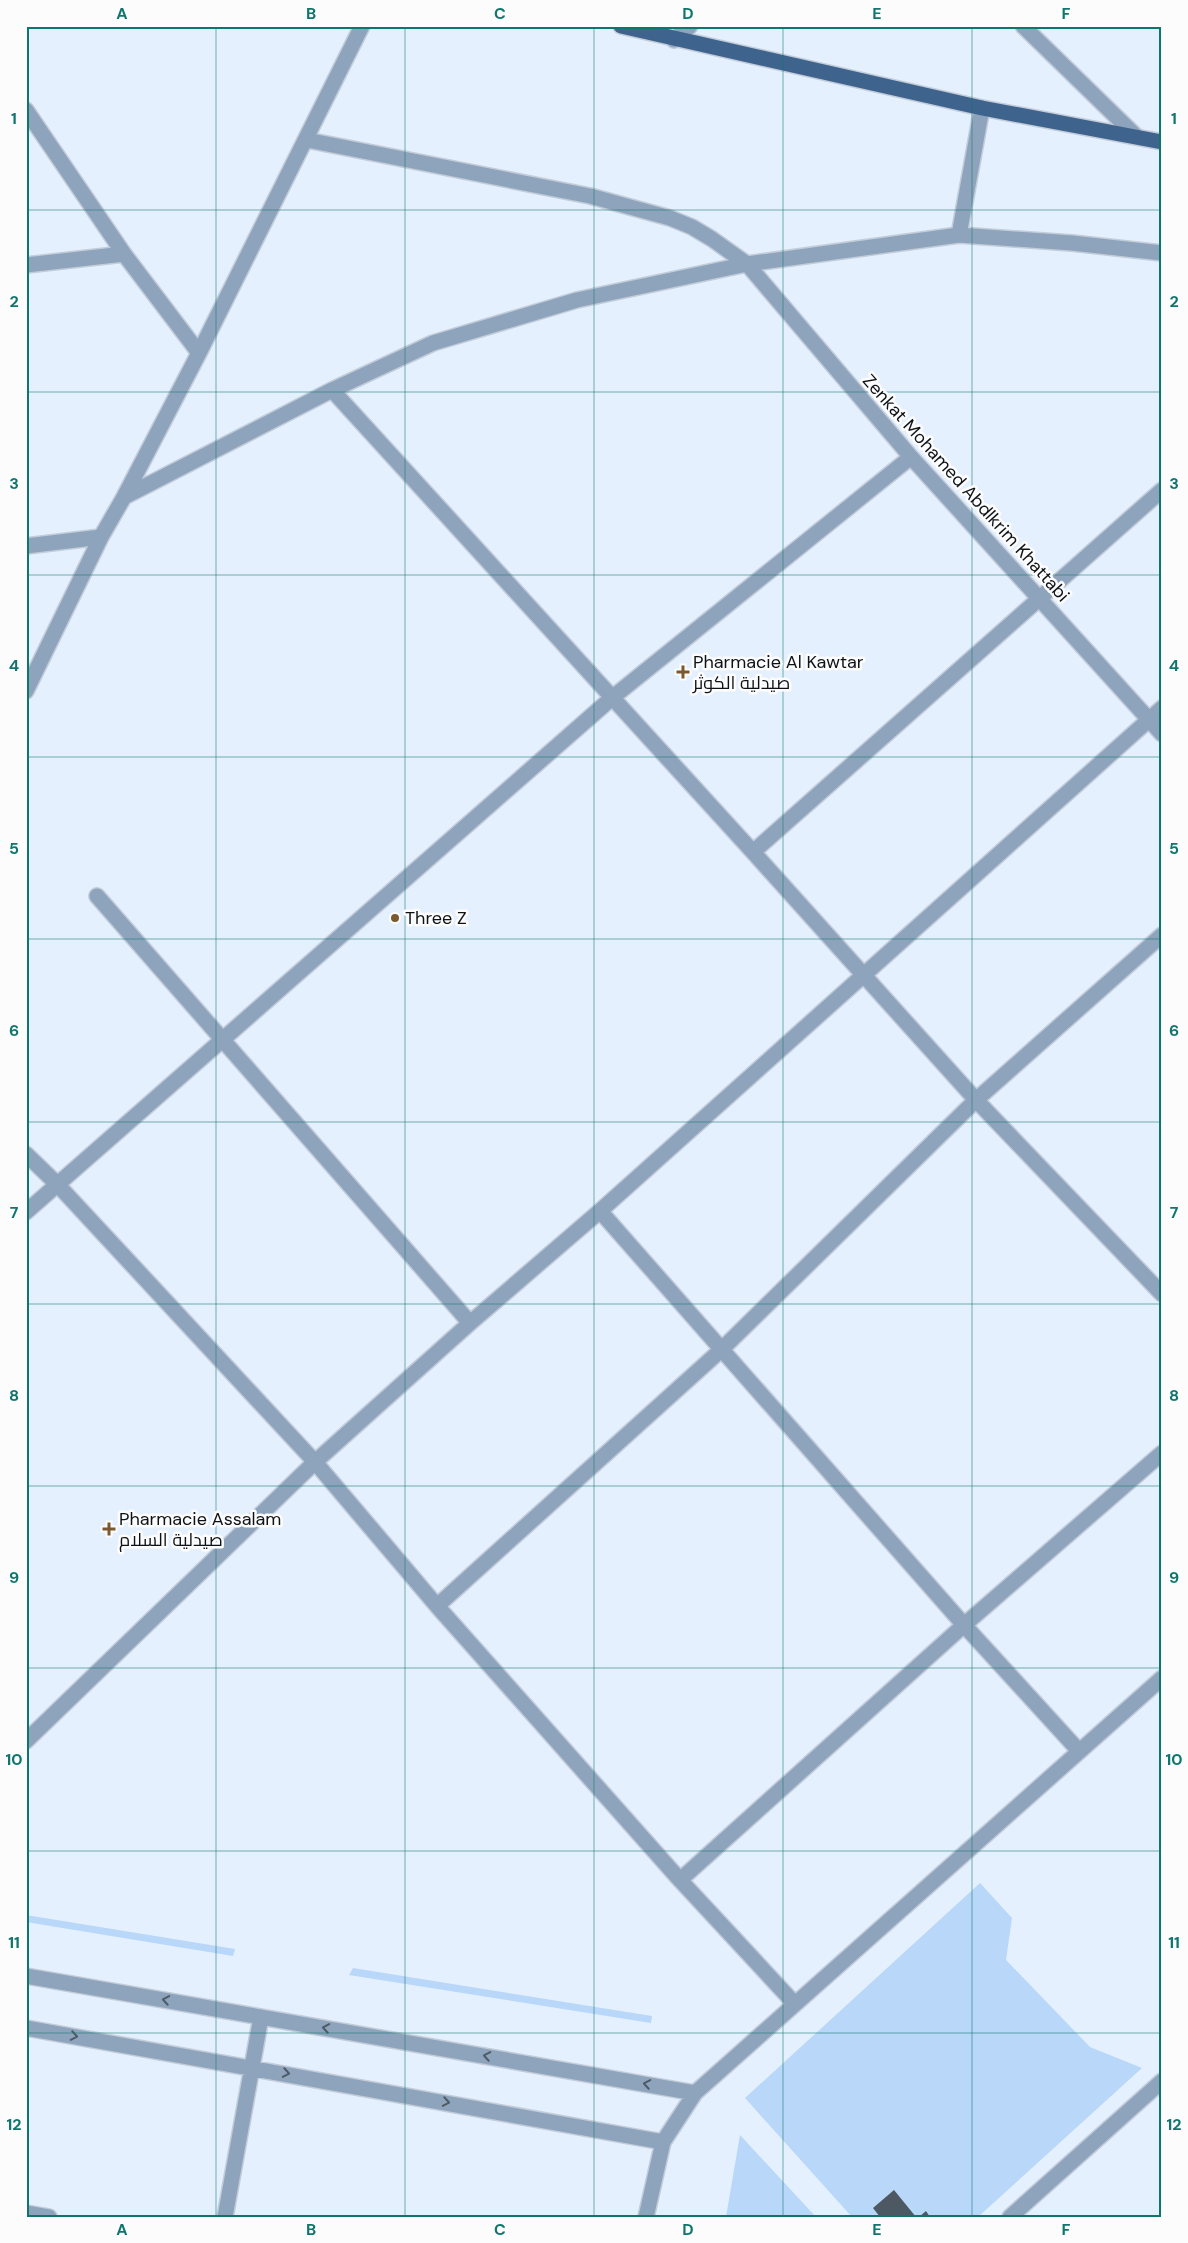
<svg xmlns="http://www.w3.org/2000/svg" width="1188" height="2243" viewBox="0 0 1188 2243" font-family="'DM Sans',Cairo,sans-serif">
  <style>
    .green { fill: #b8d7f9 }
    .building { fill: #4e5863 }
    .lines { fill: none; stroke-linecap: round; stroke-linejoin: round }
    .minor-casing { stroke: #c3ccd9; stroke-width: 18 }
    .major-casing { stroke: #c3ccd9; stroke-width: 18 }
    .minor { stroke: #8ea4bc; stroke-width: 15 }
    .major { stroke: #3e648e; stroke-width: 15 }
    .oneway { stroke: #4e5b69 }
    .grid { fill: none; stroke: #0f766e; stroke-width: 1; stroke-opacity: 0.55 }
    .poi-dot { fill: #7a5930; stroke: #fcfcfc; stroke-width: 2 }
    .labels { text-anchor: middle; stroke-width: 5; stroke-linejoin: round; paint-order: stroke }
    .street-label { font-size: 18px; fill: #0e1216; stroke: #fcfcfc }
    .poi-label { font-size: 18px; fill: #0e1216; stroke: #fcfcfc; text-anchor: start }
    .neatline { fill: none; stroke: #0f766e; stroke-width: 2 }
    .grid-label { font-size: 16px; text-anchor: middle; font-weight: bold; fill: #0f766e }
  </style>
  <rect width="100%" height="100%" fill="#e5f0fe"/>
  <path class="green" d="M980,1883l32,35 -6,42 84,87 52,21 -164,149h-126l-107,-119z
    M26,1915l209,34 -2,7 -207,-34z
    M353,1968l299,48 -1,7 -302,-48z
    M740,2135l76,82h-90z"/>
  <path class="building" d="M894,2190l22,27h-36l-7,-9z
    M926,2211l4,6h-11z"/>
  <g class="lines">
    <defs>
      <path id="minor" d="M1023,26l113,110
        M674,40l16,-14
        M26,110l98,144 75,99
        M307,140l283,56 80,22 22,9 20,12 35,25 164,193 251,277
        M959,235l23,-127
        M26,265l98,-11
        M332,390l421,462 223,248 186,194
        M124,497l208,-107 101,-47 144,-43 170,-36 212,-29 113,8 90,10
        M26,546l75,-9
        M26,691l75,-154 23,-40 75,-144 163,-327
        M753,852l409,-362
        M97,896l373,427
        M26,1154l31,30 258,278 122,144 243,274 115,124
        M600,1211l364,414 115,126
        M26,1212l587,-515 298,-240
        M437,1606l284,-256 255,-250 186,-165
        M26,1741l289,-279 155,-139 130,-112 562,-503
        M680,1880l284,-255 198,-172
        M26,1976l669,117
        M26,2028l637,114
        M26,2213l23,4
        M225,2217l36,-200
        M646,2217l17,-75 32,-49 467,-415
        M1010,2217l152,-136"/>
      <path id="major" d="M621,26l361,82 180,34"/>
    </defs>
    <use href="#minor" class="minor-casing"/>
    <use href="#major" class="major-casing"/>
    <use href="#minor" class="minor"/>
    <use href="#major" class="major"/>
  </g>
  <defs><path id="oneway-chevron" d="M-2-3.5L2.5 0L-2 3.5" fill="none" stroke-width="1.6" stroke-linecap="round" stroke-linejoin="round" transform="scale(1.25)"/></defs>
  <g class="oneway">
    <use href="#oneway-chevron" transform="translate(166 2000) rotate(-170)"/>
    <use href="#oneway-chevron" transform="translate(326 2028) rotate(-170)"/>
    <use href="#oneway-chevron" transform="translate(74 2036) rotate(10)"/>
    <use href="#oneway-chevron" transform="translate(487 2056) rotate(-170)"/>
    <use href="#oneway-chevron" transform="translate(286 2073) rotate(10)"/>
    <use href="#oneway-chevron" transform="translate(647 2084) rotate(-170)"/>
    <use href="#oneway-chevron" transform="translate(446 2102) rotate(10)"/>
  </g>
  <path class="grid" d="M216,26v2191M405,26v2191M594,26v2191M783,26v2191M972,26v2191M26,210h1136M26,392h1136M26,575h1136M26,757h1136M26,939h1136M26,1122h1136M26,1304h1136M26,1486h1136M26,1668h1136M26,1851h1136M26,2033h1136"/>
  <g class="poi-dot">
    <path d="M680.5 664.5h5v5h5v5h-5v5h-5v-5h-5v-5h5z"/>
    <circle cx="395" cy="918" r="5"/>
    <path d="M106.5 1521.5h5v5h5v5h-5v5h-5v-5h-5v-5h5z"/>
  </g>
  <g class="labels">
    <g class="street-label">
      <text transform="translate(966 488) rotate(48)" y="6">Zenkat Mohamed Abdlkrim Khattabi</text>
    </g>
    <g class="poi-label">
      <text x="693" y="668">Pharmacie Al Kawtar<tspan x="693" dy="21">صيدلية الكوثر</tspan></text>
      <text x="405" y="924">Three Z</text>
      <text x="119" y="1525">Pharmacie Assalam<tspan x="119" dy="21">صيدلية السلام</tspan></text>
    </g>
  </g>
  <rect width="1188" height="2243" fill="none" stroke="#fcfcfc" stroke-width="55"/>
  <rect x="28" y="28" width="1132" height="2188" class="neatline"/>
  <g class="grid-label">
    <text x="122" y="19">A</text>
    <text x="311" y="19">B</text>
    <text x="500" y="19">C</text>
    <text x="688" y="19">D</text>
    <text x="877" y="19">E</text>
    <text x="1066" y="19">F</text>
    <text x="14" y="124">1</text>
    <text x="1174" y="124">1</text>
    <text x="14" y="307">2</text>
    <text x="1174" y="307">2</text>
    <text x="14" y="489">3</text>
    <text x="1174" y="489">3</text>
    <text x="14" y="671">4</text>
    <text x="1174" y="671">4</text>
    <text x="14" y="854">5</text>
    <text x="1174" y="854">5</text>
    <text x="14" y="1036">6</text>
    <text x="1174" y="1036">6</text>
    <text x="14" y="1218">7</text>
    <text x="1174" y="1218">7</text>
    <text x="14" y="1401">8</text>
    <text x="1174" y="1401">8</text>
    <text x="14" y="1583">9</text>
    <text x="1174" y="1583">9</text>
    <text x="14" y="1765">10</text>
    <text x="1174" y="1765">10</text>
    <text x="14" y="1948">11</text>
    <text x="1174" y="1948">11</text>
    <text x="14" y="2130">12</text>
    <text x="1174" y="2130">12</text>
    <text x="122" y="2235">A</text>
    <text x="311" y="2235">B</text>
    <text x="500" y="2235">C</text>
    <text x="688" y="2235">D</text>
    <text x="877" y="2235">E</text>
    <text x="1066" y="2235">F</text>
  </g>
</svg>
